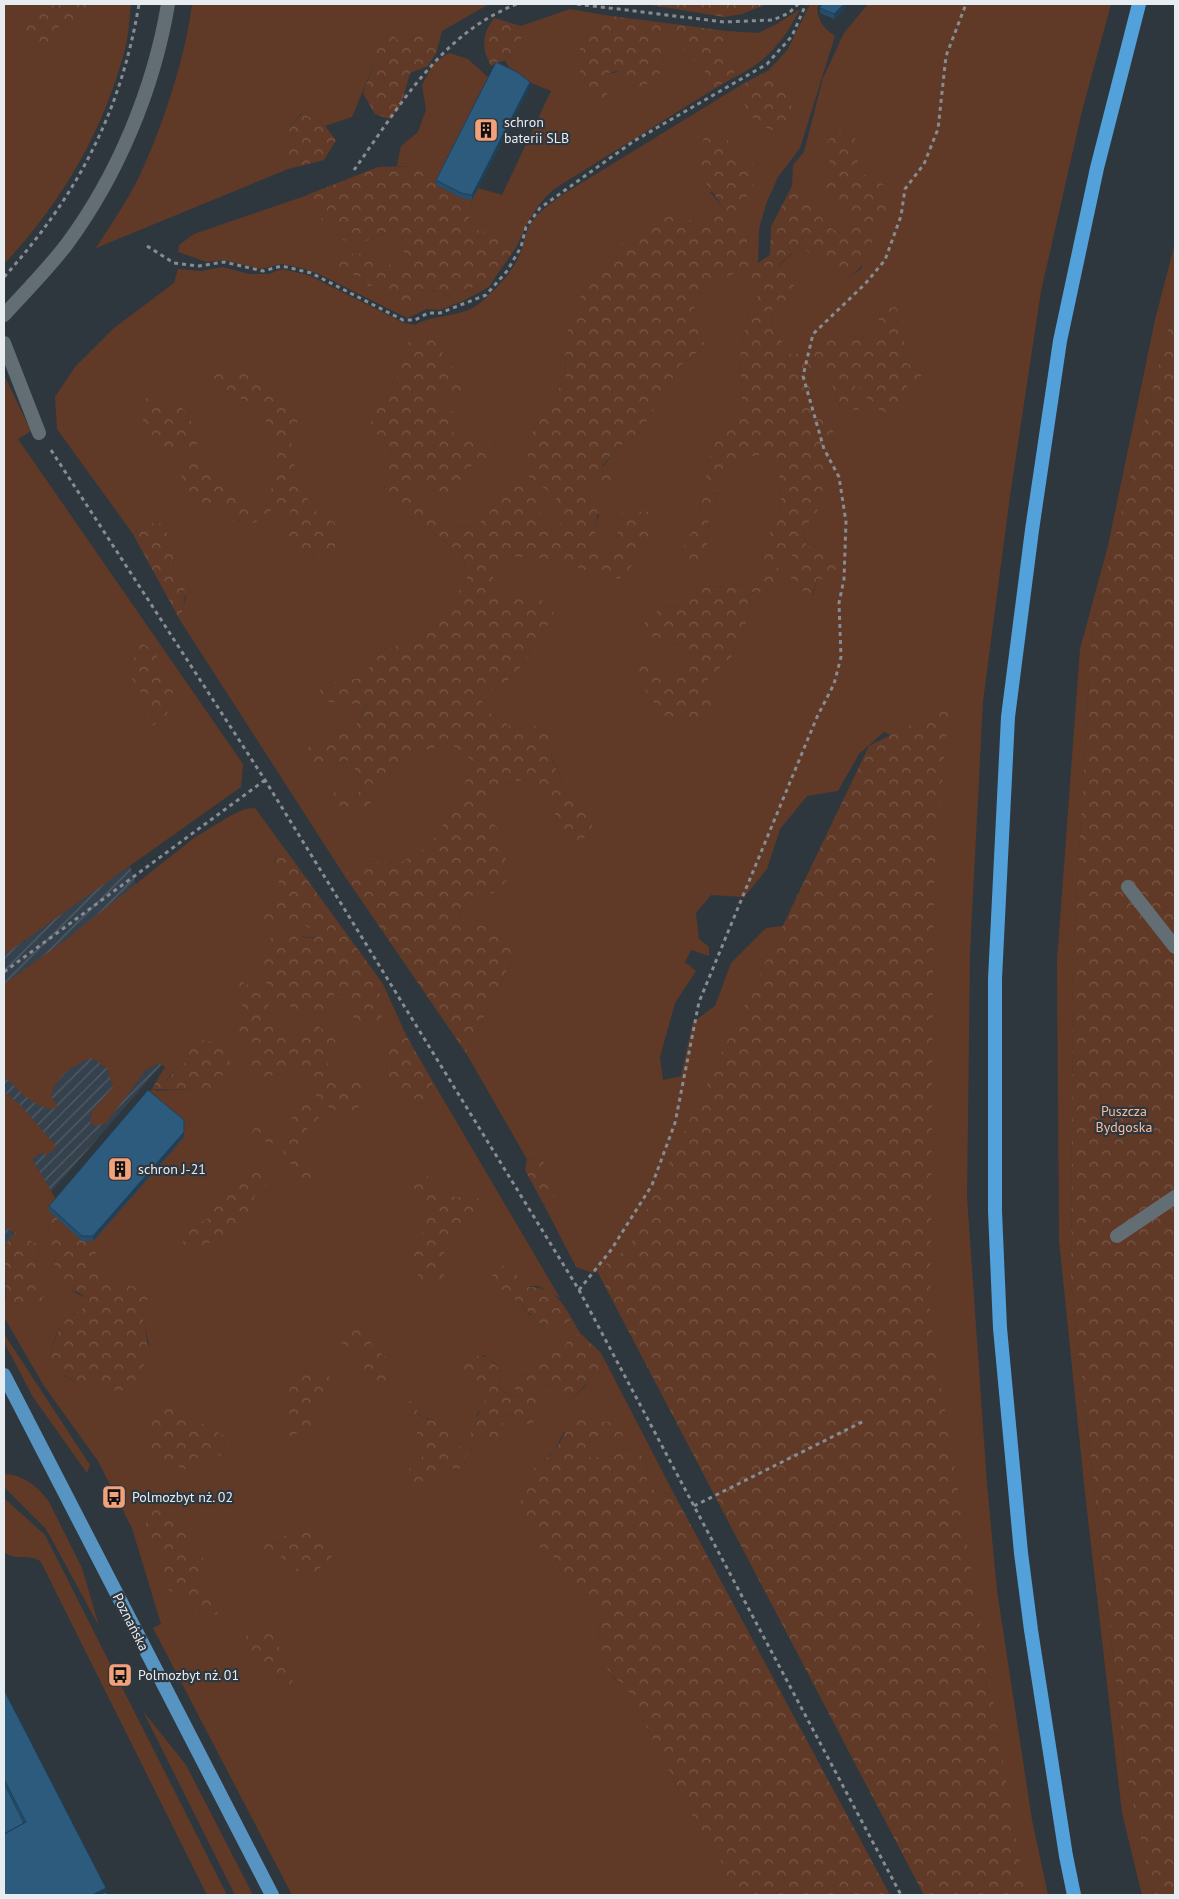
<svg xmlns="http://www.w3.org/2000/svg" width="1179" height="1899" viewBox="0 0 1179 1899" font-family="'PT Sans',sans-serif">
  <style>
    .industrial { fill: url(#industrial-furrows) }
    .grass { fill: #613a27 }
    .forest { fill: url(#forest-crowns) }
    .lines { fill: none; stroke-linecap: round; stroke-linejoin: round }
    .path { stroke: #858c92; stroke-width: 3; stroke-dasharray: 4 4; stroke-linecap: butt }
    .service { stroke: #636d74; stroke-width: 14 }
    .minor { stroke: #636d74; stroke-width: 14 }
    .primary { stroke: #5794c1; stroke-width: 14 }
    .trunk { stroke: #53a1da; stroke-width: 14 }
    .wall { fill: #264e6c }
    .shaded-wall { fill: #1f4058 }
    .building { fill: #2c5b7d; stroke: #1f4058 }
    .labels { text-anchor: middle; stroke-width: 4.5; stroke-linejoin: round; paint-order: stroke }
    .poi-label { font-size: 14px; fill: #e7ecf1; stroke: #2f373e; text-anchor: start }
    .park-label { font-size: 14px; fill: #f9ba9b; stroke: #2f373e }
    .street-label { font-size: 14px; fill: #e7ecf1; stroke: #2f373e }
  </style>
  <defs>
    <pattern id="industrial-furrows" width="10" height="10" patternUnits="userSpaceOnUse" patternTransform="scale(1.25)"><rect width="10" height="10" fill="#35414d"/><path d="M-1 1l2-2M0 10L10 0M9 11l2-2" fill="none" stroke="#525d67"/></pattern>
    <pattern id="forest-crowns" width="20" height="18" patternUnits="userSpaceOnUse" patternTransform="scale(1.25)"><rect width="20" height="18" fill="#613a27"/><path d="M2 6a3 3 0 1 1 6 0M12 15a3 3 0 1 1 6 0" fill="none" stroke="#785747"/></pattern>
  </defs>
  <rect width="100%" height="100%" fill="#2f373e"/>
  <path class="industrial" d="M124,847l61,191 -181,208v-349z"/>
  <path class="grass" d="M4,4h127c-2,15 -2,31 -6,45 -21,81 -64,155 -121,215z
    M192,4h297l-47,27 -28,4 -11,11 -27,14 -24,57 -27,9 -24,-13 -13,17v39l-192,79c14,-22 30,-45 42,-69 23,-47 48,-123 54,-175z
    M810,4h8c-3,13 5,25 17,32l-35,112 -22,29 -12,27 -7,25 -1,34 -12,-9 2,-21 -14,-13 20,-36 -44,8 15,18 -22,15 -29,-11 -109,127 1,36 -38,62v37l29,21 3,29 -19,6 -39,-45 -5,17 -22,24 -21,-2 -52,-39 4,-10 52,13 5,-20 -28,-73 6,-6 -37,-48 -8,42 -17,11 12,51 -8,49 80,59 4,25 -39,52 -47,20 -20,26 -39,6 -6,17 51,3 -14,26 -43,13 10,30 29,-13 15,23 -8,14 7,17 38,-56 48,-15 24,18 -14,39 -30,46 -30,17 -35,-2 -20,14 -164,-255 6,-23 -13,-23 1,-17 -27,-34 -14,11 -76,-105 -2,-32 20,-30 39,-39 60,-45 4,-14 23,2 22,-4 26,7h20l13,-5 26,6 96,48 11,2c18,-11 47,-7 65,-22 14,-12 31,-29 39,-47 5,-9 5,-20 10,-29 7,-14 21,-23 33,-32l179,-110 1,16 49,-5 -22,-26 19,-21z
    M868,4h243l-29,107 -41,180 -31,205 -27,205 -13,251 -3,245 20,287 10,107 35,229 16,75h-31l-92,-436 -17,-716 -24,-11 -25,22 -21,37 -31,5 -27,33 -13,40 -23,28 -33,-2 -15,18 3,26 10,8v9l-18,-6 -6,12 11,9 -21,32 -15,54 3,23 18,-4 12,-54 22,-16 16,-43 35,-35 26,-3 -171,339 -28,9 -17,-6 -32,-62 11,-9 -12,-35 -16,-2 -61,-106 49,-99 -56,-33 3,-15 19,-20 18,-56 -18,-20 22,-26 25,-5 21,16 12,38 22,-34 -17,-10 -15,-32 3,-21 -19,-10 -18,4 -26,-16 -12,-17 26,-14 22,-22 5,-20 17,-17 -18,-30 -32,7 -7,-29 15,-16 52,4 32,13 18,-2 14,-60 -8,32 -8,15c-15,-14 -15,-24 -8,-43l-16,-19 6,-11 28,-37 23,-16 41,-67 24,-19 -13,-35 12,-23 37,-19 19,24 -11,16 -9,49 2,52 -23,22 -13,34v23l-7,17 4,13 -18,22 22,7 2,-29 8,-14 -4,-30 23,-15 31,-7 13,25 1,38 -20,30 3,17 -13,22 -46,2 -20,19 -23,1 -6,36 31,2v19l-19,13 -26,-17 21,55 44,-35 24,-22 19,-45 -1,-23 26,-28 16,-7 7,6 15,35 4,-18 14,-30 -24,-2 -5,-16 16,-20 7,-47 10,-19 -3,-24 -21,-13 -2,-38 19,6 12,31 19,5 -6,-32 51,2 18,-7 -20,-15 4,-29 -26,-21 -3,23 -13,7 -27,-4 -26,19h-20l-18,-25 -1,-25 28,-11 -22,-27 21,-19 19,10 24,25 20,-14 -7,-132 -24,28 22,56 -9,15 -17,-9 -19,-31 -16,-9 1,-21 11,-13 19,-74 21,-45z
    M570,9l34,6 -17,9 17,50 61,-8 -10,-32h15l22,25 13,4v16l9,10 -160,100c-19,17 -27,34 -37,57l-23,-13 -18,-2 -7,-10 3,-21 6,-12 24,7 49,-104 -34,-14 -8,-9 12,-25v-17z
    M800,9c-17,34 -35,54 -69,70l6,-11 -12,-18 2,-19 31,2 19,-9z
    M449,53l19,6 22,20 -47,93 -25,-6h-21l4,-20 17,-14 8,-22 -4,-25 11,-21z
    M302,197l25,4 13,23 24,18 31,-14 11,30 -10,9 -33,-14 -29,17 25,6 9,10h20l31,21v-18l20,2 12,7 45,-22 -7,11 -26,14 -23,9 -13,-1 -20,9 -88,-44 -17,-6 -21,-4 -20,5 -37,-9 -17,2 -29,-10 1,-7 15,-11z
    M1175,243v58l-83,326 -19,330 -2,325 55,490 27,123h-11l-20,-82 -37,-320 -26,-253 -2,-279 23,-312 28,-103 47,-226z
    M4,375l27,56 -13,8 225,325 -2,23 -237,168z
    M255,808l27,37c-15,23 -4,20 -1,40 2,12 -9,30 -13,41l31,-3 15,7 2,8 -31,-4 49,60 17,1 -2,9 4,13 7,4 20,-26 3,-11 24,53 -17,10c-4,16 -7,34 7,47 6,5 19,8 26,10l10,-22 127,216 -22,-12h-18l-12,-20 -8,-1 -8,10 2,8 18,12 18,20 31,12 11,-8 8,14 -11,5 -3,8 -41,51c-11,1 -19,-2 -26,-12l3,-11 -7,-11 -12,-8 -2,31 5,11 -2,10 -7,7 -6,25 -8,3 -10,14h-5l-4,-4 6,-16 -17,-16 -11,-3 -5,-6 3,-10 -14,11 13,12 -4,16 6,9 1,9 -16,14 32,4 11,-9 8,3 7,-4 1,-10 7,-3 10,-19 13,6 -1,-22 21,-4 26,-16 -2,-8 6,-6 8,2 7,10 11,4 33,-32 -3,-15 73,141 -17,-1 -10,-10c1,-16 -1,-32 -19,-35l-16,9 -9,-1 -12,2 -5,-6 1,-8 15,-10 9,4 5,-17 -14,1 -38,10 -10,19 -18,15 -16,41 9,12 10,28 17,12 10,22 9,12 15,10 9,13 -1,28 15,34 12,7 81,157 11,8 11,31 12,14h-448l-139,-267 8,-4 -29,-96 -34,-67 -54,-75 -40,-69v-9l12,-5 9,4 13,-22 -3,-11 5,-25 7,-4 8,4 2,7 -5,16 25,22 11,4 2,5c-8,8 -19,11 -26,19 -9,10 -11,23 -15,36l7,12 18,11h14l21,10 40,-47 -8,-33 -44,-27 -23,-50 -10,2 -8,-3v-10l6,-10 -13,5 -1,17 -14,8 -30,-16v-136l17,15 36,41 -11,9 -3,-4 -11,7 25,42 95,-112 6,2 43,-3 10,2 -24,-28 -8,4 -13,14 -6,-5 5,-8 -7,-4 -13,8 -39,52 -10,3 -6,-4 2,-11 21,-24 -6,-19 -16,-10c-18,8 -36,18 -40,39l6,7v4c-21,4 -40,-20 -53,-32v-92l60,-43 130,-103 36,-22 15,-7z
    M4,1334l86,131 -3,8 -54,-76 -29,-55z
    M4,1474c18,0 35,13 45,28l33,66 17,58 -53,-97 -42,-42z
    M4,1498l41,37 182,360h-20l-166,-333c-12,-10 -25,0 -37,-10z
    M143,1711l43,54 67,130h-18z"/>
  <path class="forest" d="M51,4h42l-2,8 -13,9h-18l-5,20 -13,7 -13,-4 -6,-16z
    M645,4h122l-25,10 -18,3z
    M604,15l123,16 -2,19 12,18 -6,11 -17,10 -9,-10v-16l-13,-4 -22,-25h-14l9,33 -11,14 -21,9 -16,-19 -12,3 2,23 -11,2c-24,-28 -19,-41 -9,-75z
    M494,18l27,8v17l-12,25 -4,-8 -14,6c-9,-18 -10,-30 3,-48z
    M389,31l14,15 11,-11 28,-4 -6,22 -8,13 -18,7 -9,32 -11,14 -15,-5 -12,-21 13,-33v-22z
    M769,70l22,26v30l-13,6 -20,-7 -16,-24 -1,-16z
    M302,113l23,13 11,14 -12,20 -36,9v-39z
    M839,130l16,6 4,36 25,13 3,37 -15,10c3,24 -12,38 -30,50l-24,-25 -19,-10 -21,18 22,28 -3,12 -25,-1 1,25 18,25h20l26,-19 27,4 13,-7 3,-23 16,-2 10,23 -4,29 20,15 -2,5 -15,2 6,19 -17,16 -21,-9 -19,-27 5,31 -19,-5 -12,-31 -19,-6 2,38 21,13 3,24 -10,19 2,7 -9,40 -16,21 5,15 25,2 9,12 -12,21 -12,-3 -5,19 -19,-13 -5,-17 10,-6 -7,-6 -16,7 8,16 -17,17 -17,-4 1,22 -19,45 -24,22 8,27 -22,16 -30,-8 -29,-41 8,-14 26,17 19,-13v-19l-31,-2 -12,-20 18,-16 23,-1 20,-19 46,-2 13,-22 -3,-17 20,-30 -1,-38 -13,-25 -31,7 -23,15 4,30 -8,14 -2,29 -11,18 -12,-5 1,-20 18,-22 -4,-13 7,-17v-23l13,-34 23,-23 -2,-51 9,-49 11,-16 -19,-23 -36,18 -13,23 13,35 -24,19 -41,67 -23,16 -15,18 10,14 -5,9 -18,-4 -5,10 14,7c1,23 -12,37 9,56l8,-15 8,-32 26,1 5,22 -27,38 -9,8 -9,-9 -18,2 -32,-13 -52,-4 -15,16 7,28 32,-6 24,14 -6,16 -17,17 -5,20 -22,22 -26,14 12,17 26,16 18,-4 19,10 -3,22 15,31 17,10 10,29 -13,15 -19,-10 -12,-38 -21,-16 -25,5 -21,26 17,20 11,48 -18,16 -11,-7 -19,19 -3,15 39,8 17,25 -49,99 -122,-178 20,-14 35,2 30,-17 30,-46 14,-39 -24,-18 -48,15 -38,56 -33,-11 6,-16 20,10 8,-14 -15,-23 -29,13 -16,-10 6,-21 43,-12 14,-25 -51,-4 6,-17 39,-6 20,-26 47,-20 39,-52 -4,-25 -80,-59 8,-49 -21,-20 9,-31 17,-11 8,-42 28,-4 40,54 -15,9 -16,-11 -6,6 22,18 -4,22 34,-1 6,20 -30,14 -5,20 -18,9 -33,-21 -5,9 52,39 21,2 22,-24 5,-17 12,-5 25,17 2,33 19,-6 -4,-29 -28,-21v-37l38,-62 -1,-36 10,-37 53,-68 46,-22 29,11 22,-15 -31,-44 11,-30 21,-3 6,24 22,8v19l-20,36 14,13 -2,21 12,9 12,-8 1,-28 21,-41 16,9 19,31 17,9 9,-15 -35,-34 13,-22 -9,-17z
    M418,166l25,6 29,28 -3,21 7,9 18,3 23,13 -21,30 -45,22 -12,-7 -20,-2v18l-20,-4 -11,-17h-20l-9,-10 -25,-5 5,-16 24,-2 33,14 10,-9 -11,-30 -31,14 -22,-2 -2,-16 -19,-4 6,-19 -22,4 -3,-8 76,-30z
    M1175,301v1594h-22l-27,-123 -55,-490 2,-325 19,-330z
    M228,368l31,7 20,26 20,13 -8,29 6,39 18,29 20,12v32l-28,-1 -20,-14 4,-32h-17l-20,15 -22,-2 -9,-14 -29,1 -16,-19 9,-34 -30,-12 -19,-31 10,-17 33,12 17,24 -3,32 26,11 20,33 26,-5 12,-36 -14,-48 -1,-12 -28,-9 -27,-22z
    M147,523l17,1 10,33 -1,17c17,12 12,28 7,46l-47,-86z
    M139,641l15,10 20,38 -7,25 -14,12 -9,-19 2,-7 -17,-26z
    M949,706l-15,167 -4,447 90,544 8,31h-104l-327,-624 32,-24 240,-501z
    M282,845l101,139 -3,11 7,15 -9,11h-19l-6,-4 -4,-13 2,-9 -17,-1 -6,16c-16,2 -31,1 -45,-7 -23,-13 -35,-68 3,-69 10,0 20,5 30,4l-2,-8 -15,-7 -31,3c-9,-9 -9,-14 -3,-26l14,-3c4,-24 -14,-27 3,-52z
    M239,980l29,17 2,27 21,9 27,-7 18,15 -10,20 14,19 24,4 -1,17 -11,15 -27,-10 -8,15 -10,5v13l-15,18 24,21 -10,11 -27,-44 -30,-8 7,-11 32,10 3,-16 9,-17 16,-2v-8l-9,-20c-5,-1 -11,-3 -16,-3 -22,1 -21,16 -46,-1l10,-22 -16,-15 6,-22 -14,-22z
    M407,1037l26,45 -10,22c-7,-2 -20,-4 -26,-9 -14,-14 -11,-32 -7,-48z
    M201,1040l13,2 11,7 6,16 -20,25c-20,-3 -39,1 -59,-1l8,-14 7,5 12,-14 8,-4 1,-10z
    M527,1159l16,2 9,18 3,17 -11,9 -19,-35z
    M257,1165l16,14 -19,18 -3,21 -6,9 -29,11 -17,12 -17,-6 8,-17 23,-11 -3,-15 28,-9 -1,-22z
    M422,1169l21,27 39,3 -9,18 -32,26 6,19 -6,25 -20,-4 -13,-36 18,-18 -1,-24 -18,-24z
    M57,1210l5,2 -6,11 1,10 7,3 10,-2 19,12 8,22 9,14 26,5 12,11 -7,13c9,37 11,46 -11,79l-21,1 -21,-10h-13l-19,-11 -7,-12c4,-13 7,-26 15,-36 7,-8 18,-11 25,-19l-1,-5 -28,-15 -8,-11 5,-16 -2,-7 -8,-4 -7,4 -5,25 8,23 -5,9 -13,1 -9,-4 -12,5 2,-12 -2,-50 12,-14 18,11 14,-8 1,-17z
    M500,1265l8,1 12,13v7c30,1 38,8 52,33l-11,8 -14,2c-18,-15 -33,-33 -53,-45l-2,-9z
    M362,1329l12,19 17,14 -7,25h-20l-3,-17 6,-17 -26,-8 5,-14z
    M580,1333l21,20 3,15 -7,13 -12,4 -14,15 -11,-4 -7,-10 -8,-2 -6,6c5,15 2,23 -8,35l-10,-2 -7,-9 -19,4 8,5 -2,13 -6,4 -13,-6 -10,19 -7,3 -1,10 -7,4 -8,-3 -11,9 -25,10 -7,-4v-10l16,-15 -1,-8 -6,-9 4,-16 -13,-12v-8l7,-5 7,2 -3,10 5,6 26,9 2,10 -5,16 3,4h5l10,-14 8,-3c-3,-25 23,-29 10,-53l-17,-6 -4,-11 4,-13c21,-1 27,0 38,18l-3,11c7,10 14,13 25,12l-7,-4 -4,-11 6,-11 31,-23 15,-2 4,-8z
    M318,1367l16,14 -24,28 11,16 -31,11 -7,-18 4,-30z
    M172,1406l59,34 -10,16 -15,-5 -21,18 -34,-13 -4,-41z
    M589,1414l13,8 14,-1 9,8 -3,8 -11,1 -9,-4 -15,10 -1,7 5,7 12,-2 9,1 16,-9c18,3 20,19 19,35l10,10 17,1 216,401h-150l-12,-14 -11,-31 -11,-8 -81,-157 -11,-7 -12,-17 -4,-17 1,-28 -9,-13 -15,-10 -9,-12 -10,-22 -17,-12 -10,-27 -9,-13c3,-15 5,-28 15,-40 5,-6 13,-9 18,-15 14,-16 12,-33 36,-38z
    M148,1506l24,7 16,22 -5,20h20l-1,33 16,25 -15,9 -14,-19 -26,-17 -2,-28 -17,-16z
    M313,1528l15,12 4,17 -21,19 -20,8 8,-22 -8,-3 -9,14 -7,-8 9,-13 -6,-4 -13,8 -14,-7 4,-11 25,-1z
    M249,1628l26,1 5,22 15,15 -4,23 -14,-1 -17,-30 -16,-15z"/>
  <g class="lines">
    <path class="path" d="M577,4l147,18 49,-2 16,-7 9,-9
      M354,170c45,-63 87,-137 163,-166
      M147,246l27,17 25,3 25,-4 39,9 19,-5 29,7 92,47h12l13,-7h12l46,-18 21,-24 14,-24 5,-20 14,-19 94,-67 133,-77 25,-28 14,-32
      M4,277c73,-81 117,-165 135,-273
      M51,450l214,330 314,510 322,605
      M4,972l261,-192
      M579,1290l32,-40 41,-65 23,-62 24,-121 118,-285 17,-33 7,-27 -2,-54 5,-24 2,-57 -7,-45 -15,-28 -21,-73 10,-42 52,-50 20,-24 16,-44 4,-27 19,-25 14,-35 8,-73 20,-52
      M694,1506l170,-85"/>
    <path class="service" d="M4,343l35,90
      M1128,887l47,60
      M1117,1236l58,-39"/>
    <path class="minor" d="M4,315c21,-23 44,-46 63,-71 51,-69 87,-156 101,-240"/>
    <path class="primary" d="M4,1375l268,520"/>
    <path class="trunk" d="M1074,1895l-8,-39 -35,-226 -10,-77 -21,-225 -5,-117v-232l13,-262 24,-187 28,-189 37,-173 42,-164"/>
  </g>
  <path class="wall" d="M822,4h24v3l-12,12 -14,-6v-5z
    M530,87l-58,113 -11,-2 -25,-13v-5z
    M184,1137l-91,104h-11l-33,-30v-5z
    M4,1690l102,202 -102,3z"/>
  <path class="shaded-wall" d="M844,4h2v3l-12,12v-5z
    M530,82v5l-58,113v-5z
    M184,1132v5l-91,104v-5z
    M106,1888v7h-14z"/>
  <path class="building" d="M822,4h22l-10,10 -14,-6z
    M496,62l21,10 13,10 -58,113 -11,-2 -25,-13z
    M148,1090l36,30v12l-91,104h-11l-33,-30z
    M4,1690l102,198 -14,7h-88v-61l22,-12 -22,-43z
    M4,1783l20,40 -20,11z
    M106,1892l2,3h-8z"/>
  <defs>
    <symbol id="building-square" viewBox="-11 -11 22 22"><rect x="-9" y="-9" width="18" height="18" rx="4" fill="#f1a27b" stroke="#2f373e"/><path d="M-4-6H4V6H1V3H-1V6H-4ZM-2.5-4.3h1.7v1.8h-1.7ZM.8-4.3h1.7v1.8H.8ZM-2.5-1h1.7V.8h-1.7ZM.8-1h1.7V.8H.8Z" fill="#111"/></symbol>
    <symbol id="bus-square" viewBox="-11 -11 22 22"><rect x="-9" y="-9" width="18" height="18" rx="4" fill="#f1a27b" stroke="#2f373e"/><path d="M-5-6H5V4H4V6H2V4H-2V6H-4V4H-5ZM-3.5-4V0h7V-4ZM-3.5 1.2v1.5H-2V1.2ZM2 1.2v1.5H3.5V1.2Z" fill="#111"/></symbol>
  </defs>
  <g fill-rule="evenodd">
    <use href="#building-square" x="472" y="116" width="28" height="28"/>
    <use href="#building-square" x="106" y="1155" width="28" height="28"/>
    <use href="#bus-square" x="100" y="1483" width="28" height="28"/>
    <use href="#bus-square" x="106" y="1661" width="28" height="28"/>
  </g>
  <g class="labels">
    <g class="poi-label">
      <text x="504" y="127">schron<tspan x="504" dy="16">baterii SLB</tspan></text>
      <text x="138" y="1174">schron J-21</text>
      <text x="132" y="1502">Polmozbyt nż. 02</text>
      <text x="138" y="1680">Polmozbyt nż. 01</text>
    </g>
    <g class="park-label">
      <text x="1124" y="1116">Puszcza<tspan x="1124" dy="16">Bydgoska</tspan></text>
    </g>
    <g class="street-label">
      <text transform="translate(131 1622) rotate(63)" y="5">Poznańska</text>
    </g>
  </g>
  <rect width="1179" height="1899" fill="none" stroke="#e7ecf1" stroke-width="10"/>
</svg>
